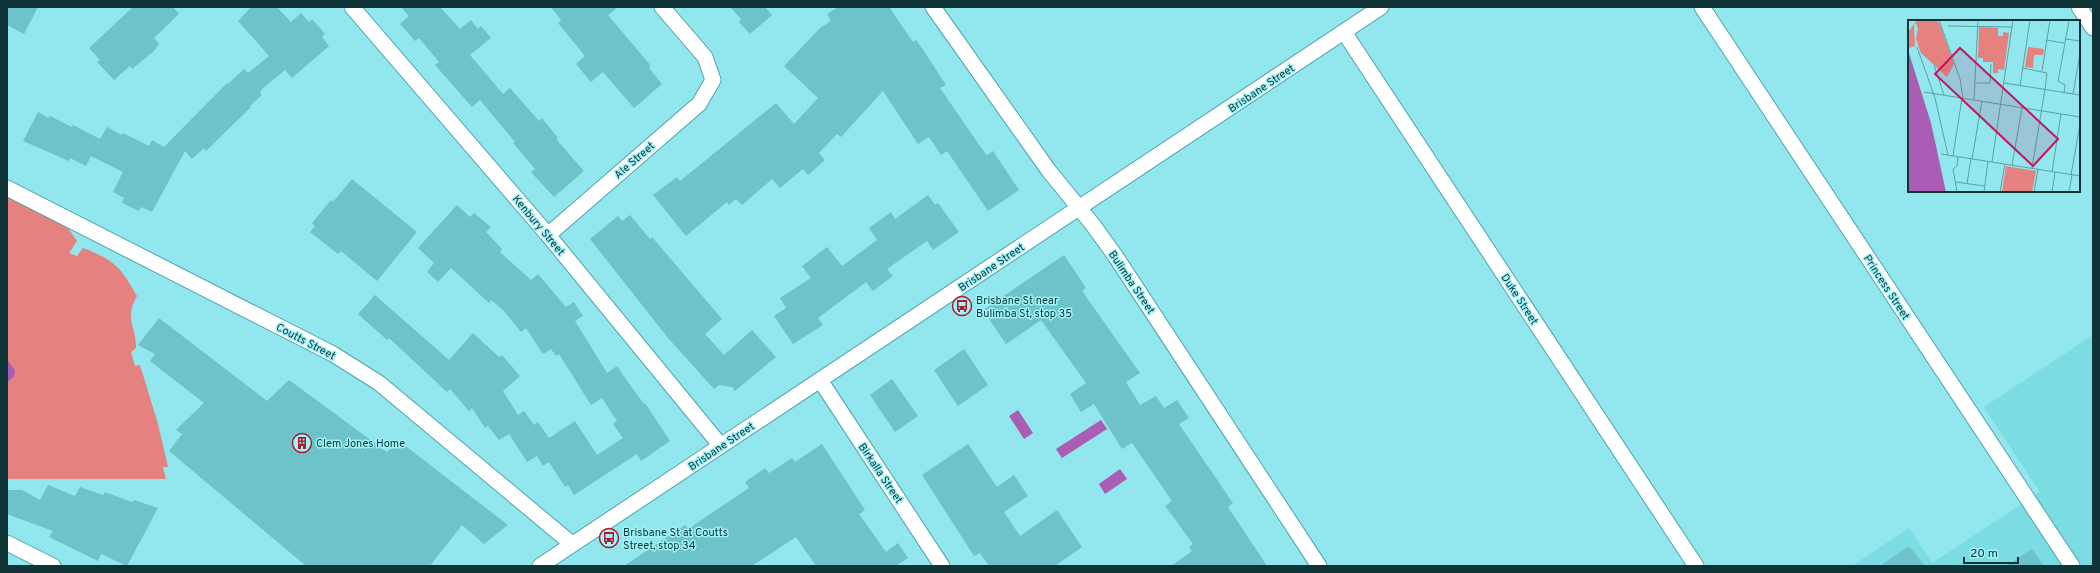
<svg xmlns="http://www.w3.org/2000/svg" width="2100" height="573" viewBox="0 0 2100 573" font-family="Overpass,sans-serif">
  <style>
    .built { fill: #7bdce4 }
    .green { fill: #e5827f }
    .water { fill: #aa5db5 }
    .building { fill: #6ec2c9 }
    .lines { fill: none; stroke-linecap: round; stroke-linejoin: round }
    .minor-casing { stroke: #4fa3aa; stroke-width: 17 }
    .minor { stroke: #fff; stroke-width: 15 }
    .labels { text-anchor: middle; stroke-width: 3; stroke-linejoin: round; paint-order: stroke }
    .street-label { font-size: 11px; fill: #0f3437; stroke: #9ff3fa }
    .poi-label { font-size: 11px; fill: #0f3437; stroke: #9ff3fa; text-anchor: start }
    .inset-river { fill: none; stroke: #aa5db5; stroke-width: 2 }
    .inset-road { fill: none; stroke: #5e9fa4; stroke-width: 1 }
    .view { fill: #c2185b; fill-opacity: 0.15; stroke: #c2185b; stroke-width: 2 }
    .inset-edge { fill: none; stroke: #0f3437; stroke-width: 2 }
  </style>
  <rect width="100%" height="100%" fill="#92e6ed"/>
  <path class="built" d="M2093,335v231h-241l57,-38 23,35 108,-71 -56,-85z"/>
  <path class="green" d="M7,196l61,32 9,13 -8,12 8,3 6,-8c31,12 37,18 54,48 -13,24 -1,28 -1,52l-5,4 4,14 5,-1 18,59 10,43h-5l3,12h-159z"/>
  <path class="water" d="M7,360l8,10 -1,6 -5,5h-2z
    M1018,410l15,23 -9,6 -15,-23z
    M1101,420l6,9 -45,29 -6,-9z
    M1120,469l7,10 -22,15 -6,-10z"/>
  <path class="building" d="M7,7h31l-14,27 -17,-9z
    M133,7h40l6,7 -25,24 5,6 -5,7 -22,18 -2,-3 -16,14 -17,-18 3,-2 -11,-12z
    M251,7h26l14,15 10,-9 8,9 3,-3 13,15 -3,3 7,9 -37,32 -7,-8 -23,19 -2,4 2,2 -12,11 1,1 -45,44 -2,-3 -12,11 -7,-8 -33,61 -11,-5 -2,4 -17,-8 2,-5 -11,-6 10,-20 -32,-16 -5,10 -16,-8 -1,3 -46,-20 15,-29 11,6 1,-2 22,11 1,-2 27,14 7,-12 15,8 1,-2 26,13 3,-6 12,7 63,-64 1,1 16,-15 4,4 21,-17 -31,-35z
    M401,7h39l20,22 11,-9 7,9 3,-3 10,12 -21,17 33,39 7,-6 29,33 3,-3 16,20 -2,1 28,32 -30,26 -23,-25 4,-3 -22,-26 2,-1 -35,-42 -8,7 -37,-42 4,-3 -20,-24 -4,3 -15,-17 9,-8z
    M551,7h67l-10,8 43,51 -2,2 13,16 -28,24 -31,-36 -12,10 -15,-18 9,-8 -27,-33 3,-3z
    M730,7h35l7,8 -22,19 -11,-12 2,-3z
    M838,7h51l24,35 3,-2 8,11 22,34 -6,3 42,61 5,6 6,-4 26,39 -31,21 -41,-60 -6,4 -12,-18 -11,7 -35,-53 -42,46 -4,-3 -18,19 6,7 -17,15 -5,-6 -23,19 -8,-9 -30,26 -6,-6 -7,6 -2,-3 -41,34 -33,-41 24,-18 3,4 96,-78 18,21 24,-26 -34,-32 36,-38 11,-7 -4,-7z
    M352,179l65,53 -40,49 -36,-30 -3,3 -28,-22 5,-6 -3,-3 19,-23 2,2z
    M928,195l7,10 3,-2 21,29 -26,18 -6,-9 -13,9 -27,19 6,7 -20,15 -7,-9 -48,36 5,7 -30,19 -19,-28 12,-8 -6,-10 31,-20 -9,-12 25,-19 15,19 35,-26 -8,-12 22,-16 4,7z
    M457,205l13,12 4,-4 17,14 -5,5 16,17 -2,3 31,28 7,-6 28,33 8,-5 9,14 -8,5 32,52 10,-7 16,23 11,15 1,-1 25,38 -29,20 -4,-7 -63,41 -6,-10 -3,2 -16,-25 -6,4 -6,-10 -10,6 -18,-28 -10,6 -11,-14 -3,2 -13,-20 -3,3 -19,-22 -3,3 -58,-54 -2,2 -29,-26 17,-19 74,65 24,-27 26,24 3,-2 18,21 -17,15 15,24 6,-4 10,14 4,-3 11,16 26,-17 22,34 26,-17 -10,-14 4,-3 -15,-23 -11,7 -32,-51 -3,2 -5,-7 -8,5 -17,-26 -5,4 -18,-22 -12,-10 -2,3 -38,-35 -13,14 -11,-10 7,-9 -16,-15z
    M630,215l20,24 2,-2 70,82 -17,15 19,21 28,-25 24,27 -41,34 -3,-4 -13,-2 -5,4 -46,-51 -78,-99 28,-23 4,5z
    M1064,255l22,33 -4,3 58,82 -14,9 14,23 16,-9 8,12 13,-8 12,18 -10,6 54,79 -5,4 39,59h-96l21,-15 -3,-4 4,-3 -28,-38 7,-5 -40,-58 -10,6 -28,-45 -13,8 -11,-18 16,-11 -45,-63 -35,24 -23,-34z
    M159,318l108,83 22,-21 98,72 12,-11 109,84 -24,19 -22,-19 -32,41h-124l-137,-115 13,-17 -6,-4 28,-27 -54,-42 5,-7 -17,-9z
    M964,349l24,36 -30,21 -24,-36z
    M892,379l26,37 -23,16 -25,-37z
    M822,444l43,66 -6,4 27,38 12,-9 10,15 -12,8h-80l-20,-29 -44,29h-128l61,-41 3,4 61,-41 -4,-6 20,-14 4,5 23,-15 3,4z
    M968,444l29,43 17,-12 14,21 -24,16 16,24 37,-26 25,37 -27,19h-66l-9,-13 -6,3 -52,-81z
    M48,485l27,11 5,-9 23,8 2,-3 27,10 2,-2 24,8 -31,58 -26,-12 -3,7 -49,-24 4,-6 -46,-17v-24h15l18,10z
    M1909,546l16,20h-45z
    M2032,549l12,17h-38z"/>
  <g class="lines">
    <defs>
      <path id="minor" d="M352,7l196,228 173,211
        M933,7l116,164 44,54 23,32 203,309
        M1702,7l370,559
        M2079,7l14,21
        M1344,32l352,534
        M7,188l326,166 46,29 193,161
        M548,235l151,-131 14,-24 -8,-23 -43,-50
        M820,380l122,186
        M7,543l46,23
        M540,566l841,-559"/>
    </defs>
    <use href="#minor" class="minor-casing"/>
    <use href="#minor" class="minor"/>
  </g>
  <defs>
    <symbol id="bus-ring" viewBox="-11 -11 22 22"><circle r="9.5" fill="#9ff3fa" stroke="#ae1b2b" stroke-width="1.5"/><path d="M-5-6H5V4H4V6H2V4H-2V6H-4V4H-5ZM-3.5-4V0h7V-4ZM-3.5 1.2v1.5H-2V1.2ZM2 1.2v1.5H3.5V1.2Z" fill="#ae1b2b"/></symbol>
    <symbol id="building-ring" viewBox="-11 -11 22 22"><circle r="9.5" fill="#9ff3fa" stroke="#ae1b2b" stroke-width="1.5"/><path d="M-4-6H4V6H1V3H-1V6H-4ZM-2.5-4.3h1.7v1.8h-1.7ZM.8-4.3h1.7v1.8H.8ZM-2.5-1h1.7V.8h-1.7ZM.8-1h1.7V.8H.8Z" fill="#ae1b2b"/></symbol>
  </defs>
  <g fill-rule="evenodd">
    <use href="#bus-ring" x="951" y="295" width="22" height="22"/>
    <use href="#building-ring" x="291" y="432" width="22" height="22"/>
    <use href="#bus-ring" x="598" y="527" width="22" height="22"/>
  </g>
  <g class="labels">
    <g class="street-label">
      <text transform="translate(1261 88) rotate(-34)" y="4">Brisbane Street</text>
      <text transform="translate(634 160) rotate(-41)" y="4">Ale Street</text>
      <text transform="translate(539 225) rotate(50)" y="4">Kenbury Street</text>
      <text transform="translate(991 267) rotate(-34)" y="4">Brisbane Street</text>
      <text transform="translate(1132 282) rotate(56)" y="4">Bulimba Street</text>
      <text transform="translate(1887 287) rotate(57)" y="4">Princess Street</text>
      <text transform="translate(1520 299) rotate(57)" y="4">Duke Street</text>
      <text transform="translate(306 341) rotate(28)" y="4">Coutts Street</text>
      <text transform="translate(721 446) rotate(-34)" y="4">Brisbane Street</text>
      <text transform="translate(881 473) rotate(56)" y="4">Birkalla Street</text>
    </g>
    <g class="poi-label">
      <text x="976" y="304">Brisbane St near<tspan x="976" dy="13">Bulimba St, stop 35</tspan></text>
      <text x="316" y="447">Clem Jones Home</text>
      <text x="623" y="536">Brisbane St at Coutts<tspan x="623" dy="13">Street, stop 34</tspan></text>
    </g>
  </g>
  <g transform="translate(1908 20)">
    <rect width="172" height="172" fill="#92e6ed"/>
    <path d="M9,0h20l3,5 14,39 -7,13 -26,-24 -5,-14 2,-10 -2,-6 -2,2 1,21 -6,2 -1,-16zM71,7l19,1v8h5v-4l6,1 -5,37 -6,-1v4h-5v-11h-10v-4h-5zM120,27l16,2 -1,6h-9l-1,13 -8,-1zM98,146l30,5 -4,21h-30z" fill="#e5827f"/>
    <path d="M0,30l23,73 15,69h-38z" fill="#aa5db5"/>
    <path class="inset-river" d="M0,117l6,9 17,13 -10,33M0,148l10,-13 6,-2M0,151l25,-6M0,160l26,-15"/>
    <path class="inset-road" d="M31,0l21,59 3,19M40,6l64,1M157,19l15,2M138,20l18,3M9,27l18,51 13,57M26,45l10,30M115,48l24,5 -2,17M134,51l8,-51M68,63h14l1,-19M96,63l76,12M112,66l10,-66M16,72l156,25M156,73l1,-8 -7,-4 11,-60M165,74l7,-40M66,80l4,-80M33,134l139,22M45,136l9,-58M64,139l10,-58M84,142l21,-142M104,145l10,-57M124,148l13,-79M144,152l9,-58M163,155l9,-51M48,162l28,4M59,163l4,-24M49,172l-4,-23 4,-3 1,-9M76,172l4,-31M92,172l5,-28M126,172l4,-23M144,172l3,-20M161,172l3,-17"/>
    <path class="view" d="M52,28l98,91 -25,27 -98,-92z"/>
    <rect width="172" height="172" class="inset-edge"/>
  </g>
  <rect width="2100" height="573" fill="none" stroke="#0f3437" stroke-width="16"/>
  <path d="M1964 557v6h54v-6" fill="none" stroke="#0f3437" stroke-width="2"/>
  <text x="1970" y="557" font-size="12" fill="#0f3437" stroke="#9ff3fa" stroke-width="3" paint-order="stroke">20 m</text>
</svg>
